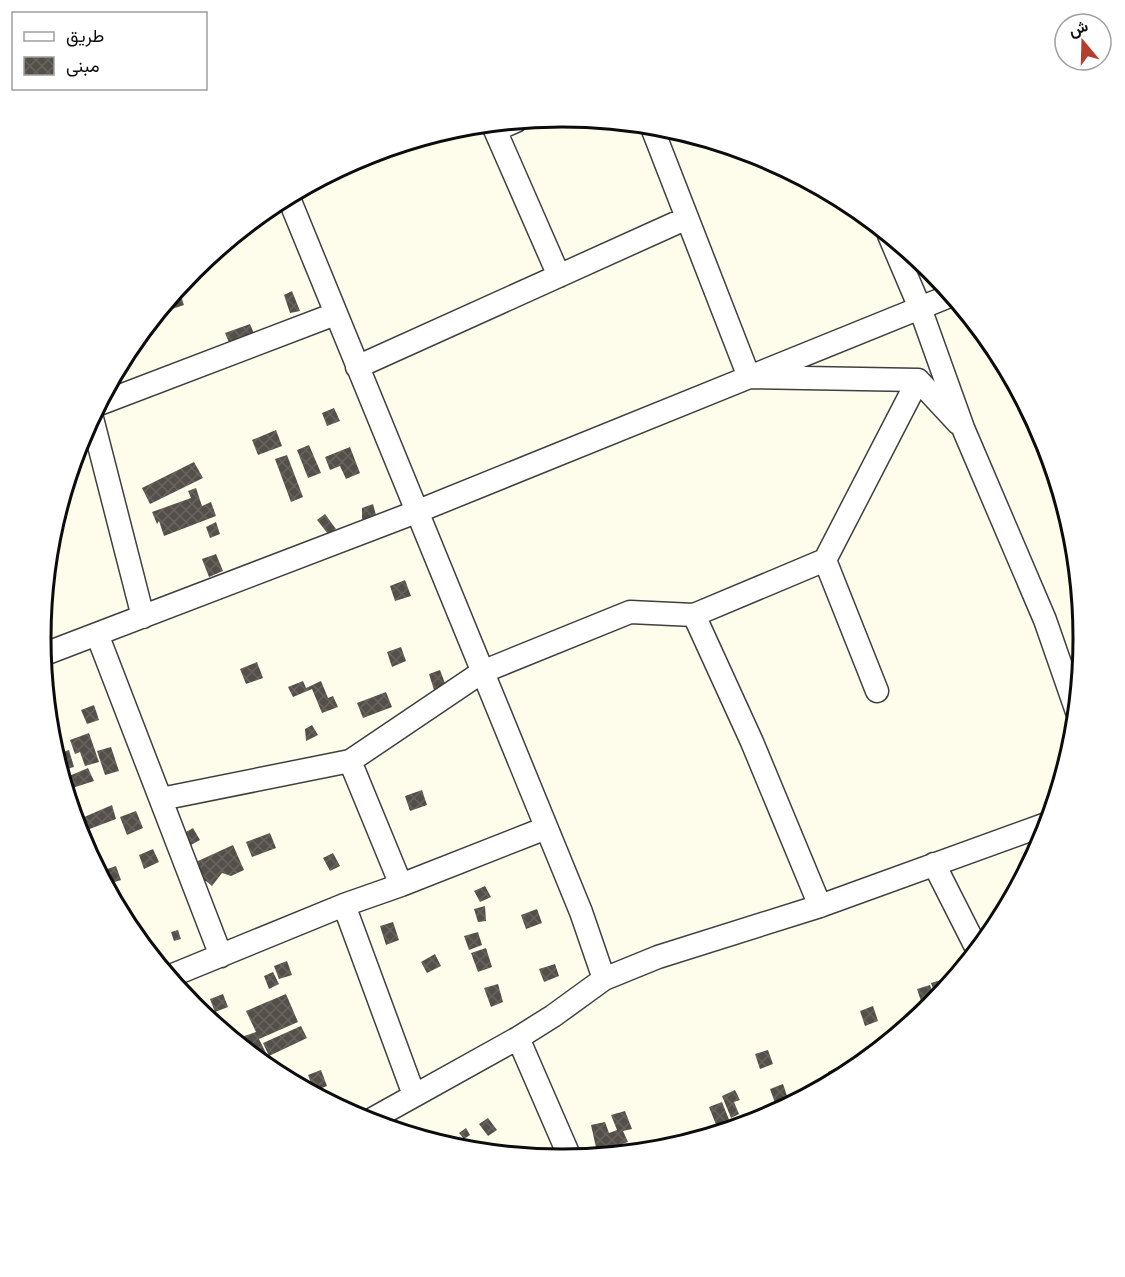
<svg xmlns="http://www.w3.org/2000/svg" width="1125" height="1277" viewBox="0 0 1125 1277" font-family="Bitter,Vazirmatn,serif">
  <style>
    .building { fill: url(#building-cross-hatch) }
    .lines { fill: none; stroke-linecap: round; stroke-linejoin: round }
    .minor-casing { stroke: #3f3f3f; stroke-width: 25 }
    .minor { stroke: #fff; stroke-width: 22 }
    .rim { fill: none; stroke: #0c0c0c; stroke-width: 3 }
  </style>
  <defs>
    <pattern id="building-cross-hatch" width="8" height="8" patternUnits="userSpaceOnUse" patternTransform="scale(1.5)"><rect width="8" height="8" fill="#544f49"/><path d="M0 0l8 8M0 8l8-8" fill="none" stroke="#68645f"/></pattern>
  </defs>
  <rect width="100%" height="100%" fill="#fefdec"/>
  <path class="building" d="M258,217l3,10 -27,9z
    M179,290l5,15 -15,5 -3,-7z
    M292,291l8,20 -10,2 -6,-18z
    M250,324l5,12 -25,9 -5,-12z
    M334,408l6,13 -13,5 -5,-13z
    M276,430l6,16 -24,9 -6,-15z
    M309,445l12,28 -13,5 -11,-28z
    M350,447l10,26 -14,6 -6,-13 -10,4 -5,-13z
    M287,455l16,42 -12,5 -16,-43z
    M194,462l9,16 -53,26 -8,-16z
    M196,488l6,18 9,-4 5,14 -52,20 -5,-15 -2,3 -5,-12 39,-14 -3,-7z
    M373,504l3,11 -14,5v-12z
    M325,514l11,15 -8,5 -11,-14z
    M216,522l4,12 -10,4 -4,-11z
    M216,554l7,17 -14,6 -7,-18z
    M405,580l6,16 -16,5 -5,-15z
    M43,618l8,25 -10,3v-7z
    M401,647l5,14 -14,6 -5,-15z
    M257,662l6,16 -17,6 -6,-15z
    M440,670l6,16 -12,4 -5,-16z
    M303,681l3,7 15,-7 7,17 5,-2 5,11 -16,6 -10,-24 -19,8 -5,-10z
    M386,692l6,15 -29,11 -6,-15z
    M94,705l5,15 -12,4 -6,-14z
    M312,725l6,10 -12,6 -1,-12z
    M89,733l10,29 -14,4 -5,-14 -5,2 -5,-14z
    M111,747l8,24 -14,4 -8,-24z
    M69,750l5,17 -14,4 -5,-16z
    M88,768l6,13 -28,9 -4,-11z
    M422,790l5,15 -17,6 -5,-15z
    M112,805l4,14 -37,14 -4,-12z
    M136,811l7,17 -16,7 -7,-18z
    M193,828l7,12 -9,5 -7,-12z
    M270,833l6,15 -24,9 -6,-15z
    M233,845l11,25 -13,6 -9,-3 -10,13 -6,-5 -5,1 -3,-21z
    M153,849l6,13 -15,7 -5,-14z
    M333,853l7,13 -10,5 -7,-13z
    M116,866l5,14 -16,5 -6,-13z
    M485,886l6,11 -11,5 -6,-11z
    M485,906l1,15 -8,1 -4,-13z
    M537,909l5,14 -16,6 -5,-14z
    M393,922l6,18 -13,5 -6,-19z
    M178,930l3,9 -7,2 -3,-9z
    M478,932l4,13 -13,5 -5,-14z
    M486,948l6,19 -14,5 -7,-19z
    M435,954l6,12 -14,7 -6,-11z
    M287,961l5,14 -13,4 -5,-13z
    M555,964l4,12 -15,6 -5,-13z
    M273,972l6,12 -10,5 -5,-13z
    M944,979l3,9 -6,8 -5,2 -5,-15z
    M498,984l5,18 -12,5 -7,-19z
    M930,985l5,14 -13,5 -5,-15z
    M223,994l5,13 -13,5 -5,-13z
    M286,994l12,28 -39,17 10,20 -8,4 -28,-23 23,-8 -10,-21z
    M873,1006l5,15 -13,5 -5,-15z
    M301,1026l6,12 -38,18 -6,-13z
    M768,1050l5,14 -13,5 -5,-15z
    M840,1066l4,10 -12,6 -4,-10z
    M321,1070l6,16 -13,5 -6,-16z
    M783,1084l5,15 -13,4 -5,-14z
    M735,1090l5,10 -6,2 5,12 -8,4 -9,-22z
    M788,1101l2,5 -12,6 -2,-7z
    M722,1102l8,20 -13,5 -8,-20z
    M774,1108l2,5 -12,7 -3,-8z
    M625,1111l7,18 -9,2 5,11 -31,10 -6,-27 14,-3 4,11 8,-3 -6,-15z
    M488,1118l9,12 -9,6 -9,-12z
    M466,1128l4,7 -6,4 -5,-6z
    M718,1129l2,5 -14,4 -1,-3z
    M650,1141l4,11 -18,1 -3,-6z
    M501,1148l6,7 -14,-1z"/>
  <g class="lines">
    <defs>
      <path id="minor" d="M492,123l67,153
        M651,125l98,252 169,3 -93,180 52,131
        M495,130l21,-9
        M288,196l293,716 23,67 54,-22 162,-51 229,-83
        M889,235l31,73 43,120 82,192 32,92
        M357,367l330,-149
        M918,380l40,43
        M99,404l236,-90
        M92,418l51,199
        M694,615l58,127 68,164
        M97,634l124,322
        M42,655l374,-143 536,-217
        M350,761l51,124
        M161,799l189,-38 132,-89 148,-60 64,3 131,-55
        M934,864l44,87
        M344,905l70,190
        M168,977l176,-72 57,-20 145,-57
        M518,1038l53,122
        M367,1122l151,-84 35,-22 51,-37"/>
    </defs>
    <use href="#minor" class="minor-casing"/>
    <use href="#minor" class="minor"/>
  </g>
  <path d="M0 0H1125V1277H0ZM51 638a511 511 0 1 1 1022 0a511 511 0 1 1-1022 0Z" fill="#fff" fill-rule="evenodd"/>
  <path class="rim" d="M51 638a511 511 0 1 1 1022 0a511 511 0 1 1-1022 0Z"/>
  <rect x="12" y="12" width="195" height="78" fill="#ffffff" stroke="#9e9e9e" stroke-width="1.5"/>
  <rect x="24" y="32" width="30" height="9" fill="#ffffff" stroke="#9e9e9e" stroke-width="1.5"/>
  <text x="66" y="42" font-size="18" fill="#0c0c0c">طريق</text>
  <rect x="24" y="57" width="30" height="18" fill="url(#building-cross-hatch)" stroke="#9e9e9e" stroke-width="1.5"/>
  <text x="66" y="72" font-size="18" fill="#0c0c0c">مبنى</text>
  <g transform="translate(1083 42) rotate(341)"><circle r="28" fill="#ffffff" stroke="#9e9e9e" stroke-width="1.5"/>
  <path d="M0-4.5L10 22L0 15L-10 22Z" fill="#b43d2d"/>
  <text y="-9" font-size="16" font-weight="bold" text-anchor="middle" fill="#0c0c0c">ش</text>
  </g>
</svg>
